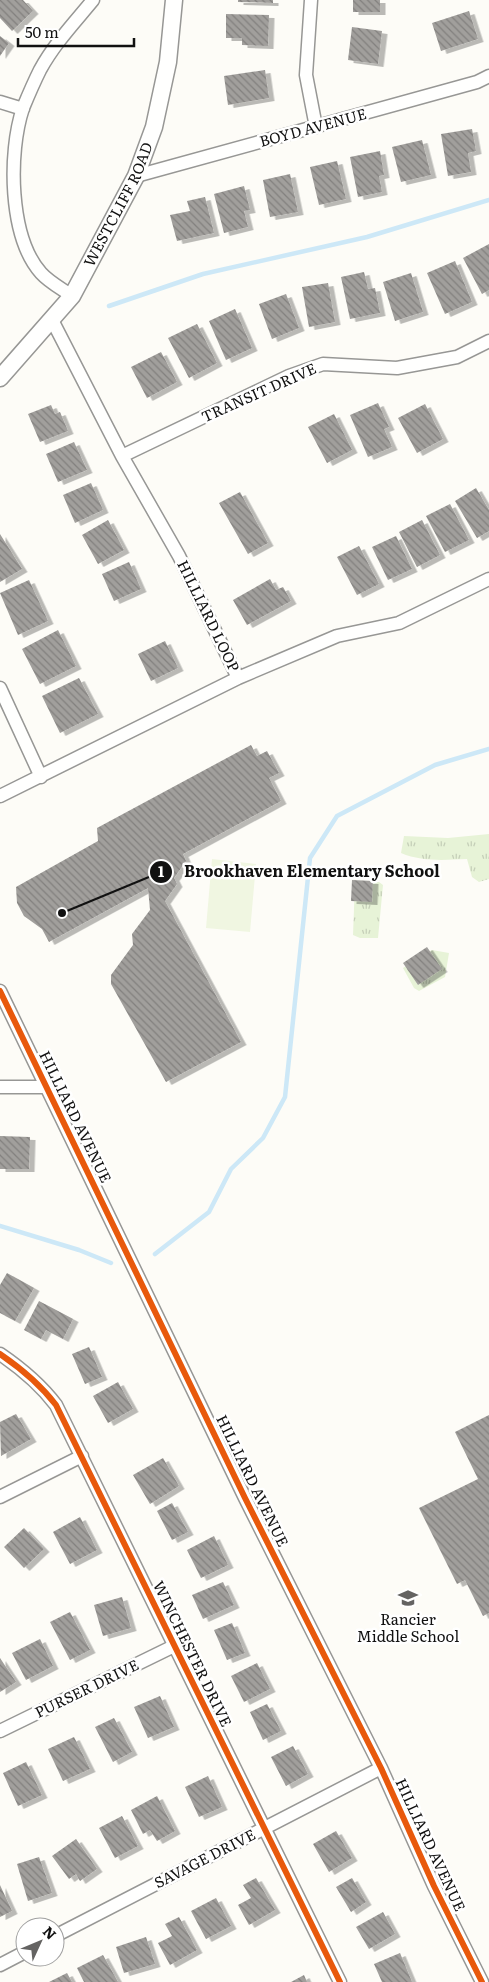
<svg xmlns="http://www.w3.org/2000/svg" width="489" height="1982" viewBox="0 0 489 1982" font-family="Literata,serif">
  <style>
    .park { fill: url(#park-tufts) }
    .pitch { fill: #f0f6e1 }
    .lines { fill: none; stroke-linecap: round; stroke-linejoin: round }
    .stream { stroke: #cde8f7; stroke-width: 4.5 }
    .building { fill: url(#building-back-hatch); filter: url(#shadow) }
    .minor-casing { stroke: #979795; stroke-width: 15 }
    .tertiary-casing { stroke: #979795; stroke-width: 19 }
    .minor { stroke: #fffffe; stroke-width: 12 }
    .tertiary { stroke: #fffffe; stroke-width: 16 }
    .cycleway-casing { stroke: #fff; stroke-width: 9 }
    .cycleway { stroke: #e8590c; stroke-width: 6 }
    .labels { text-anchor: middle; stroke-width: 5; stroke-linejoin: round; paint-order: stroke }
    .street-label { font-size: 15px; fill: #111; stroke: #fff }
    .poi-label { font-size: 15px; fill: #111; stroke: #fff }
    .leader { fill: none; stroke: #111; stroke-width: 2 }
    .callout-dot { fill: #111; stroke: #fff; stroke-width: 2 }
    .mark-label { font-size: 15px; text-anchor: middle; font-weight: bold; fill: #fff }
    .callout-label { font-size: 16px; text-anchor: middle; font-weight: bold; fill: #111; stroke: #fff; stroke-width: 5; stroke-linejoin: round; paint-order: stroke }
  </style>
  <defs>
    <pattern id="park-tufts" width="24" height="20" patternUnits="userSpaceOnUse" patternTransform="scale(1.25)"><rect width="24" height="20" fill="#e7f3d7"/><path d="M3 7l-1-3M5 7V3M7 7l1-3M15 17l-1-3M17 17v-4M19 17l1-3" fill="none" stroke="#c5cfb8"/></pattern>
    <pattern id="building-back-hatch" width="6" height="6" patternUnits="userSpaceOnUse" patternTransform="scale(1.25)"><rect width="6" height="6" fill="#a19f9c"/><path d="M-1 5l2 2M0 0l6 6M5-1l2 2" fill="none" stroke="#82807e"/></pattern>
    <filter id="shadow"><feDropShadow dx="5.5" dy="3" stdDeviation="0" flood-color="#0004"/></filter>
  </defs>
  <rect width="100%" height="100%" fill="#fdfcf7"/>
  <path class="park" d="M489,834v45l-10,3 -7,-5 -5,-18c-22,1 -45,3 -66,-6l3,-17 44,2z
    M355,882h24l4,3 -5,53h-18l-7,-3z
    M432,950l17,3 -4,24 -26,14 -5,-3 -11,-20z"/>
  <path class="pitch" d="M212,859l44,5 -6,68 -44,-4z"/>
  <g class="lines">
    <path class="stream" d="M109,306l94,-32 164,-37 122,-37
      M0,1226l79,24 32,13
      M155,1254l54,-42 22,-43 32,-31 22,-41 25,-239 27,-42 98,-51 54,-16"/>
  </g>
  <path class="building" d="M0,0h23l10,11 -21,20 -12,-13z
    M238,0h35v3l-35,-1z
    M353,0h27v12h-27z
    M469,11l9,28 -37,12 -9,-28z
    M226,14l43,1 -1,31 -26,-1v-7h-16z
    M352,27l30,4 -4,33 -30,-4z
    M0,36l9,7 -9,13z
    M265,70l4,28 -41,7 -4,-29z
    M472,129l4,22 -8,2 3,19 -23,4 -7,-42z
    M422,140l9,35 -30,7 -9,-35z
    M380,151l4,24 -5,1 3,16 -24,5 -8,-40z
    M337,161l9,38 -27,6 -9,-38z
    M290,174l8,38 -28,5 -7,-37z
    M244,186l6,24 -6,1 4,16 -24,6 -10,-39z
    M205,197l9,36 -37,8 -7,-26 20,-4 -3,-10z
    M489,244v46l-7,4 -19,-36z
    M455,261l17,41 -27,12 -18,-41z
    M364,272l4,17 7,-1 5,25 -30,6 -9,-42z
    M411,273l12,39 -28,9 -12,-39z
    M328,283l7,39 -26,5 -7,-40z
    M286,294l13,34 -27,11 -13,-35z
    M235,309l17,39 -26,12 -17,-39z
    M197,324l20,39 -28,15 -21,-40z
    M161,352l16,30 -30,16 -16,-31z
    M378,403l11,24 -5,2 8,18 -24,10 -18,-42z
    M425,404l18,35 -26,14 -19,-35z
    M51,405l4,9 5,-2 8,19 -28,11 -12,-28z
    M334,414l18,36 -25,13 -19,-36z
    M74,442l13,28 -29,12 -12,-28z
    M91,483l12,27 -28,13 -12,-28z
    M476,488l13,22v21l-12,7 -22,-37z
    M240,492l28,51 -20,11 -29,-51z
    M450,504l19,36 -24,12 -19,-36z
    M108,520l16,30 -26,14 -16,-29z
    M422,520l18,35 -23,12 -18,-35z
    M0,534l22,35 -22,13z
    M396,536l16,33 -24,11 -16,-33z
    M359,546l20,38 -22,11 -20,-38z
    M129,562l12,27 -27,12 -12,-27z
    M270,579l6,11 7,-3 8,14 -44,24 -14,-25z
    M29,580l19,41 -30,14 -18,-42z
    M58,630l18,36 -36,18 -18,-35z
    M165,641l13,27 -27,13 -13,-27z
    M79,678l19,36 -38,19 -18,-37z
    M251,745l6,11 10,-5 12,22 -10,5 12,23 -98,53 3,7 -12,17 3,6 -12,17 76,141 -75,40 -55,-98v-9l22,-30 -1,-11 18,-24 -2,-22 -99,54 -7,-13 -18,-13 -7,-13 -1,-16 82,-46 -1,-13z
    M352,880l21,1 -1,21 -21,-1z
    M427,947l15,22 -24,16 -15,-22z
    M0,1136l30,1 -1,32h-29z
    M7,1273l27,15 -19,33 -15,-8v-28z
    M39,1301l34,18 -10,20 -17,-9 -5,9 -17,-9z
    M89,1347l13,30 -17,7 -13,-30z
    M118,1382l15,27 -25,14 -15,-27z
    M16,1414l15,25 -30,17 -1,-34z
    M489,1415v198l-6,3 -18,-36 -8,4 -38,-76 59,-29 -23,-47z
    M163,1458l16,28 -29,18 -17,-29z
    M172,1503l16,29 -16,8 -15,-29z
    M80,1517l17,33 -27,14 -17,-32z
    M24,1528l20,21 -20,19 -20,-21z
    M214,1536l14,29 -27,13 -14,-28z
    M223,1582l11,23 -31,14 -11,-24z
    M122,1597l9,31 -28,8 -9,-31z
    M70,1612l20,38 -20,10 -20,-38z
    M232,1623l13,30 -18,7 -13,-30z
    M40,1639l13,27 -27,14 -14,-27z
    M0,1658l16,24 -16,10z
    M257,1663l13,26 -26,13 -13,-26z
    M160,1696l14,31 -26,11 -14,-31z
    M267,1704l14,27 -18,9 -13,-28z
    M114,1718l18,34 -19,10 -18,-35z
    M74,1737l16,32 -27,12 -15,-32z
    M293,1746l15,28 -22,12 -15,-29z
    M26,1762l16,33 -24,11 -15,-33z
    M208,1776l14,31 -23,10 -14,-30z
    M157,1796l18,35 -18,10 -7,-11 -7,4 -12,-24z
    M122,1816l16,30 -23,12 -16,-30z
    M336,1831l16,27 -23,14 -16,-28z
    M76,1839l21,30 -17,12 -4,-7 -7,5 -17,-23z
    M39,1857l13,36 -24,8 -11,-37z
    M256,1878l19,32 -26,15 -11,-20 13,-7 -8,-13z
    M352,1878l14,24 -15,10 -15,-25z
    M0,1885l12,26 -12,6z
    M216,1898l15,28 -25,13 -15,-28z
    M383,1912l12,22 -26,15 -13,-22z
    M179,1917l18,33 -27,15 -12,-22 14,-7 -7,-12z
    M146,1937l9,27 -31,9 -8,-26z
    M400,1953l12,29h-30l-8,-18z
    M103,1955l15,27h-34l-7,-14z
    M67,1973l5,9h-23z
    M304,1975l3,7h-16z"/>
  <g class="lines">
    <defs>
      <path id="minor" d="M311,0l-5,75 10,52
        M0,102l23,7
        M136,176l341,-94 12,-6
        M72,296c-10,-7 -23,-14 -31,-23 -32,-36 -33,-120 -18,-165 5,-12 11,-26 17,-38 14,-26 35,-48 53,-70
        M52,320l70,136 57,100 59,122
        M122,456l167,-80 34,-12 74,4 60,-11 32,-16
        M0,688l41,89
        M0,796l238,-118 99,-42 62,-13 90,-44
        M0,991l245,507 136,270 53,118 48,96
        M0,1087h47
        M0,1354c22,15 40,30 56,51l284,577
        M0,1497l82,-41
        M0,1731l174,-85
        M55,1936l326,-168
        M0,1965l25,-13"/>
      <g id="tertiary">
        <path id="s1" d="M0,378l72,-82 64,-120 18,-49 14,-65 6,-62"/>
      </g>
    </defs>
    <use href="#minor" class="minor-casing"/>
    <use href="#tertiary" class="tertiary-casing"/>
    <use href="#minor" class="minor"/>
    <use href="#tertiary" class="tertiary"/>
    <defs>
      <path id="cycleway" d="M0,991l245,507 136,270 53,118 48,96
        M0,1354c22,15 40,30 56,51l284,577"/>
    </defs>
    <use href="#cycleway" class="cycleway-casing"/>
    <use href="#cycleway" class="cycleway"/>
  </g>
  <defs>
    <symbol id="school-bare" viewBox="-9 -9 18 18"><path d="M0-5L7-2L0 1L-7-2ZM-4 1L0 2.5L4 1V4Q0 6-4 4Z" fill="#646362" stroke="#fff" stroke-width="2.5" paint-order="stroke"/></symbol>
  </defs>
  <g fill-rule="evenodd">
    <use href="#school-bare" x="394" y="1584" width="28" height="28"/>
  </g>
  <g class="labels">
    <g class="street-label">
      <text transform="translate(313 128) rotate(-15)" y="5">BOYD AVENUE</text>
      <text dy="5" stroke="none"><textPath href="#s1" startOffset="212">WESTCLIFF ROAD</textPath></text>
      <text transform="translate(259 393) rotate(-24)" y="5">TRANSIT DRIVE</text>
      <text transform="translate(208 616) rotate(64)" y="5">HILLIARD LOOP</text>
      <text transform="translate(75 1117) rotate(64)" y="5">HILLIARD AVENUE</text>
      <text transform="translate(252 1481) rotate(64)" y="5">HILLIARD AVENUE</text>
      <text transform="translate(192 1654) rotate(64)" y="5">WINCHESTER DRIVE</text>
      <text transform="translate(87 1689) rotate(-26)" y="5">PURSER DRIVE</text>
      <text transform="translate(430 1845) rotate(65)" y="5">HILLIARD AVENUE</text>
      <text transform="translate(205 1859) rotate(-27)" y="5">SAVAGE DRIVE</text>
    </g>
    <g class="poi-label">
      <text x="408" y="1625">Rancier<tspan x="408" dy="17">Middle School</tspan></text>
    </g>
  </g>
  <path class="leader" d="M62 913L161 872"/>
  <g class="callout-dot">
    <circle cx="62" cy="913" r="5"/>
    <circle cx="161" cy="872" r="12"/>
  </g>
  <g class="mark-label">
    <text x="161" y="877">1</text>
  </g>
  <g class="callout-label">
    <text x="312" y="877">Brookhaven Elementary School</text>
  </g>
  <g transform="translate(40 1942) rotate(46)"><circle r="24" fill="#ffffff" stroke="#a0a0a0"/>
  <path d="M0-4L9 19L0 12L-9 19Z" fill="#646362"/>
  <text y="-8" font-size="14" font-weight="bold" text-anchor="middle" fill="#111111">N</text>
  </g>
  <path d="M18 38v8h116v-8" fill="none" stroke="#111111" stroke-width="2.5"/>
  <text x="25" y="38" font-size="15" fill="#111111" stroke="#ffffff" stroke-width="4" paint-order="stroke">50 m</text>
</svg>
